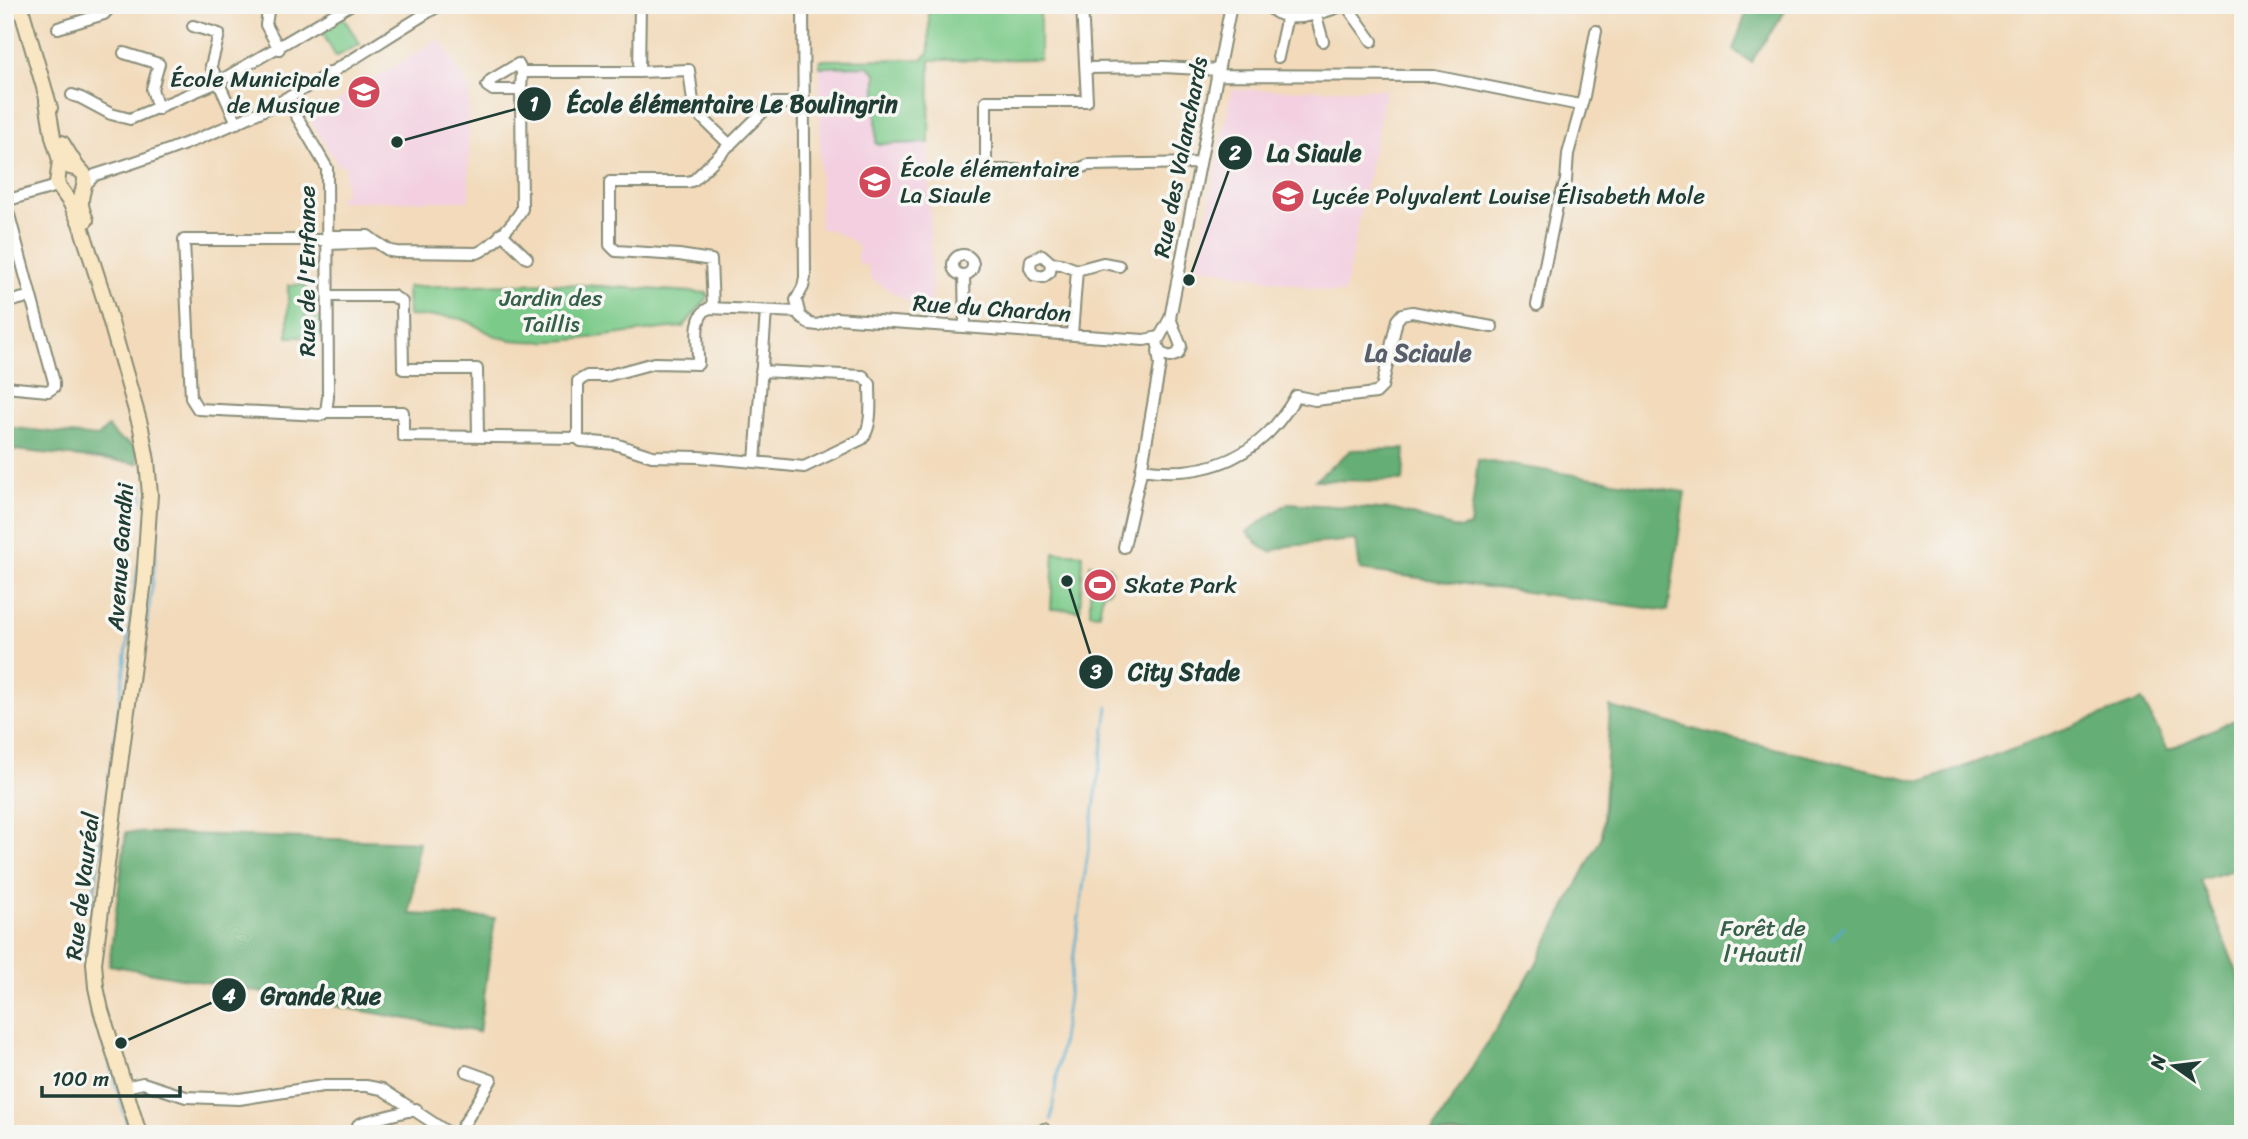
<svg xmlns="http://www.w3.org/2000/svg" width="2248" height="1139" viewBox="0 0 2248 1139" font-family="Sriracha,sans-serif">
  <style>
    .built { fill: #f3cfe0 }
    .green { fill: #7cca89; stroke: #4e845e; stroke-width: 2 }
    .forest { fill: #65ae75; stroke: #427654; stroke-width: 2 }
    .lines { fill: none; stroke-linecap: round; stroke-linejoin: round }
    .stream { stroke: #51abcf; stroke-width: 2.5 }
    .minor-casing { stroke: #888c77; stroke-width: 14 }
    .secondary-casing { stroke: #888c77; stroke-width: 18 }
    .minor { stroke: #fff; stroke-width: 10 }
    .secondary { stroke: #f9e7c3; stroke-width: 14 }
    .labels { text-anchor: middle; stroke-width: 7; stroke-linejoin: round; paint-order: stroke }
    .poi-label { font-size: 23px; fill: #1f3d34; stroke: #f6f6f2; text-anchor: start }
    .street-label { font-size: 23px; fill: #1f3d34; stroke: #f6f6f2 }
    .park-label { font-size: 23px; fill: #366049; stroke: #f6f6f2 }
    .neighbourhood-label { font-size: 24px; font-weight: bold; fill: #595f6a; stroke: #f6f6f2 }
    .leader { fill: none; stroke: #1f3d34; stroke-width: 2.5 }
    .callout-dot { fill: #1f3d34; stroke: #f6f6f2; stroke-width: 2.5 }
    .mark-label { font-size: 21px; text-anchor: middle; font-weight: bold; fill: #fff }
    .callout-label { font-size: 24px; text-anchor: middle; font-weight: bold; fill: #1f3d34; stroke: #f6f6f2; stroke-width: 7; stroke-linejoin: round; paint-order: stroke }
  </style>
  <rect width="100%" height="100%" fill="#f6f6f2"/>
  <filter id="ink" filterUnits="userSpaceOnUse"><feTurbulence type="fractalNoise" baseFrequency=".0143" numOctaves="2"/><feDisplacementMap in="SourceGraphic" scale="14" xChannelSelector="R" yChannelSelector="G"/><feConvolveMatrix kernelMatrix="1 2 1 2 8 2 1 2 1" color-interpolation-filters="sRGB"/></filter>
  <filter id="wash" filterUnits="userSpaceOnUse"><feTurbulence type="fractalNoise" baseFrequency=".00686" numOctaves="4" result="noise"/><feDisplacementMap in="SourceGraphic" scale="28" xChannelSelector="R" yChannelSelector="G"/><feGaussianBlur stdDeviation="1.57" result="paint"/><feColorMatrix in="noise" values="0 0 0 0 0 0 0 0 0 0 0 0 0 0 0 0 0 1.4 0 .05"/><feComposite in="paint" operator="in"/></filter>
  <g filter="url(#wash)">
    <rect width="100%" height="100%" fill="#f2daba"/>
    <path class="built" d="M440,39l29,48v114h-130l-1,-5 7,-1v-29l-7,-1 -29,-47z
      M869,66l7,7v71l53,-1 3,170 -7,-1 -55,-34 -2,-14 -9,2 -3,-13 5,-3 -12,-11 -20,-10h-9v-162z
      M1386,89l-42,205 -147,-28 35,-176z"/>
    <path class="green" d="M929,5h111v54l-110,1 -1,83 -53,1v-71l-8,-7 -48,1v-7l102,-1 7,-6z
      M341,14l19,30 -24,13 -17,-30z
      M551,283l156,10 -1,7 -23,27c-56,4 -117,19 -172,13 -17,-2 -29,-12 -44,-19 -18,-7 -41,-4 -59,-5l-1,-29z
      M288,285h18v33h17v19h-35z
      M1054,552l29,2 -3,56 -29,-1z
      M1090,564l18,2 5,6 -3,6v12l-7,3 -4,21 -9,-1z"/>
    <path class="forest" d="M1749,5h40l-38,57 -18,-12z
      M5,427l93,10 10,-10 10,11 18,9 2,16 -133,-14z
      M1405,449l-2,32 -88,-1 36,-30z
      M1478,460l207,32 -17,119 -308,-41 -4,-30 -69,6 -16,6 -10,-5 -14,-15 41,-29 107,7 64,19 11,-3z
      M2142,700l26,50 75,-34v151l-43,13 43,107v147h-812l104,-168 67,-130 8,-129 102,27 211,48z
      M126,832l293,10 -9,72 85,4 -16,114 -370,-67z"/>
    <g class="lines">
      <path class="stream" d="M142,485l1,15
        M139,675c10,-73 28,-153 13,-226
        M1832,939l12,-13
        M93,1006l-7,-32v-21l52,-388
        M98,1023l32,111
        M1051,1120l57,-413
        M1019,1134l14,-4"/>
    </g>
  </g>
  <g filter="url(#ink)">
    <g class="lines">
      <defs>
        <path id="minor" d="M269,5l-3,20 13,24
          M803,5l2,272 -2,10 -7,13 4,16 10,8 8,1 18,-7 308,22 15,-3
          M1082,5l5,96h-101v69h90l12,-5 112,-2
          M1268,5c17,23 55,8 76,0
          M1346,5l26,36
          M1316,16l7,25
          M193,26l26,8 -8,32 26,57
          M58,28l46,-14 8,-9
          M124,53l35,11 -7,25 6,20
          M1278,57l9,-41
          M1086,68l78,-1 54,3
          M522,72h117l50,-2 5,40 36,35
          M639,72l1,-67
          M1217,75l217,1 146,29
          M72,95l9,3 30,16 19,5 88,-37 132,-77
          M286,98l41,70 1,229 -2,15
          M85,185l10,-10c65,-20 128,-44 189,-75 53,-29 104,-64 156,-95
          M5,200l49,182v5l-6,4 -43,-4
          M5,201l52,-15
          M501,233l26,25
          M328,236h40l8,6 -47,2
          M329,240h-145l7,158 7,11 123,6 5,-3h77v24l175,2 3,3 34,3 37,12 47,1 56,5 11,-151
          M376,242l14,9 7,1 80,1c14,-5 38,-31 45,-44l-1,-119h-28l-6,-4 4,-6 27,-16 4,8 -1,18
          M953 265a10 10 0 1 1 20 0a10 10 0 1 1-20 0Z
          M1051,263l-1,9 -7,5 -9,-2 -4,-7 1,-8 11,-5 9,8 10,1 16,6
          M964,275l1,52
          M329,296h64l9,6v6l1,61h74l1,67
          M5,303l26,-7
          M1537,305l20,-99 9,-25 2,-27 16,-58 12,-65
          M713,308l-2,-48 -32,-5 -63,-4 -6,-6v-63h78l6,-2 78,-77h32
          M1170,318l11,28 -3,8 -8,3 -10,-4 -3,-11 13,-24 61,-313
          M1072,334l5,-64 26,-7 16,3
          M578,438v-57l9,-5h19l48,-13 44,1c1,-17 -7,-47 11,-56l88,4
          M755,462l49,5 58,-28c11,-12 8,-39 8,-55l-7,-8 -102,-5
          M1141,469c67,10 121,-13 155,-73l19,4 61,-7 6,-6 15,-67 5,-6 10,-2 80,15
          M1124,547l17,-75 19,-107 -2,-14
          M125,1087l18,-4 43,14 53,2 84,-13h43l16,3 68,45
          M357,1134l1,-9 6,-3 52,-13
          M458,1134l33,-54 -25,-9
          M1044,1134v-5"/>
        <path id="secondary" d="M20,5l30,103
          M47,101l6,36 7,23 -3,24 13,18 10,21 24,75 37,130 6,33 3,34 -6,86 -50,382 2,24 5,23 38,124
          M62,143l16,26
          M70,167c26,4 10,22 11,36 0,6 3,12 5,17"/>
      </defs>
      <use href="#minor" class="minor-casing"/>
      <use href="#secondary" class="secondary-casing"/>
      <use href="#minor" class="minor"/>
      <use href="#secondary" class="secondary"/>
    </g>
  </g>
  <defs>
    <symbol id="school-disc" viewBox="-11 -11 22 22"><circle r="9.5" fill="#d1495b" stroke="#f6f6f2"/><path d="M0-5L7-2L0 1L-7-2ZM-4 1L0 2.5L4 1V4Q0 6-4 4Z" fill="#fff"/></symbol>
    <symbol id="stadium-disc" viewBox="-11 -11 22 22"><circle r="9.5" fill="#d1495b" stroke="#f6f6f2"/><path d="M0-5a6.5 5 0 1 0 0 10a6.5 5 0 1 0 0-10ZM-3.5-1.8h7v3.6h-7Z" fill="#fff"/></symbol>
  </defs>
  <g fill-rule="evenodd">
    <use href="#school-disc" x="345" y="73" width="38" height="38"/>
    <use href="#school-disc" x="856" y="163" width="38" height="38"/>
    <use href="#school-disc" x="1269" y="177" width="38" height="38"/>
    <use href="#stadium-disc" x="1081" y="566" width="38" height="38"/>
  </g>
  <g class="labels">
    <g class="poi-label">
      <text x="340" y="87" text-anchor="end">École Municipale<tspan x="340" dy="26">de Musique</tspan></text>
      <text x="900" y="177">École élémentaire<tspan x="900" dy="26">La Siaule</tspan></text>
      <text x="1312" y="204">Lycée Polyvalent Louise Élisabeth Mole</text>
      <text x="1124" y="593">Skate Park</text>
    </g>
    <g class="street-label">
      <text transform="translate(1180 157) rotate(-79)" y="8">Rue des Valanchards</text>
      <text transform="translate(307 271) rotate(-90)" y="8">Rue de l'Enfance</text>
      <text transform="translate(992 308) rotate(4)" y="8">Rue du Chardon</text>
      <text transform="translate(120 557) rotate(-86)" y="8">Avenue Gandhi</text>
      <text transform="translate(82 886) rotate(-83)" y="8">Rue de Vauréal</text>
    </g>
    <g class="park-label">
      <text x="551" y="306">Jardin des<tspan x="551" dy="26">Taillis</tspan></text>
      <text x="1763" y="936">Forêt de<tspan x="1763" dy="26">l'Hautil</tspan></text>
    </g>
    <g class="neighbourhood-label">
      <text x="1418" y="361">La Sciaule</text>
    </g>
  </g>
  <path class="leader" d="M397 142L534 104M1189 280L1235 153M1067 581L1096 672M121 1043L229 995"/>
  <g class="callout-dot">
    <circle cx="397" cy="142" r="7"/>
    <circle cx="1189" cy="280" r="7"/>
    <circle cx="1067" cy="581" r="7"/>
    <circle cx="121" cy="1043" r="7"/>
    <circle cx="534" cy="104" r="18"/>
    <circle cx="1235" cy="153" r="18"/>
    <circle cx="1096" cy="672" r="18"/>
    <circle cx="229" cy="995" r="18"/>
  </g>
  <g class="mark-label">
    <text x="534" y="111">1</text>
    <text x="1235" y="160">2</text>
    <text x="1096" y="679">3</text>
    <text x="229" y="1003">4</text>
  </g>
  <g class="callout-label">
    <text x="732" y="112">École élémentaire Le Boulingrin</text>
    <text x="1314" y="161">La Siaule</text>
    <text x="1184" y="680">City Stade</text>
    <text x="321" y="1004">Grande Rue</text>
  </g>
  <rect width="2248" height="1139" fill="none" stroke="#f6f6f2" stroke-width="28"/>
  <g transform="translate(2174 1066) rotate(284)" stroke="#f6f6f2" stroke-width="5" paint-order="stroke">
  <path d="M0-5L12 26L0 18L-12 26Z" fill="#1f3d34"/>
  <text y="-10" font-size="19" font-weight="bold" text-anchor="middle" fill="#1f3d34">N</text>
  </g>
  <path d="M42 1086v10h138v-10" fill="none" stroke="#1f3d34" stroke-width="3.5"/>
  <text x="52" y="1086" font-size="21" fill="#1f3d34" stroke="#f6f6f2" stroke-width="5" paint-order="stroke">100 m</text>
</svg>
